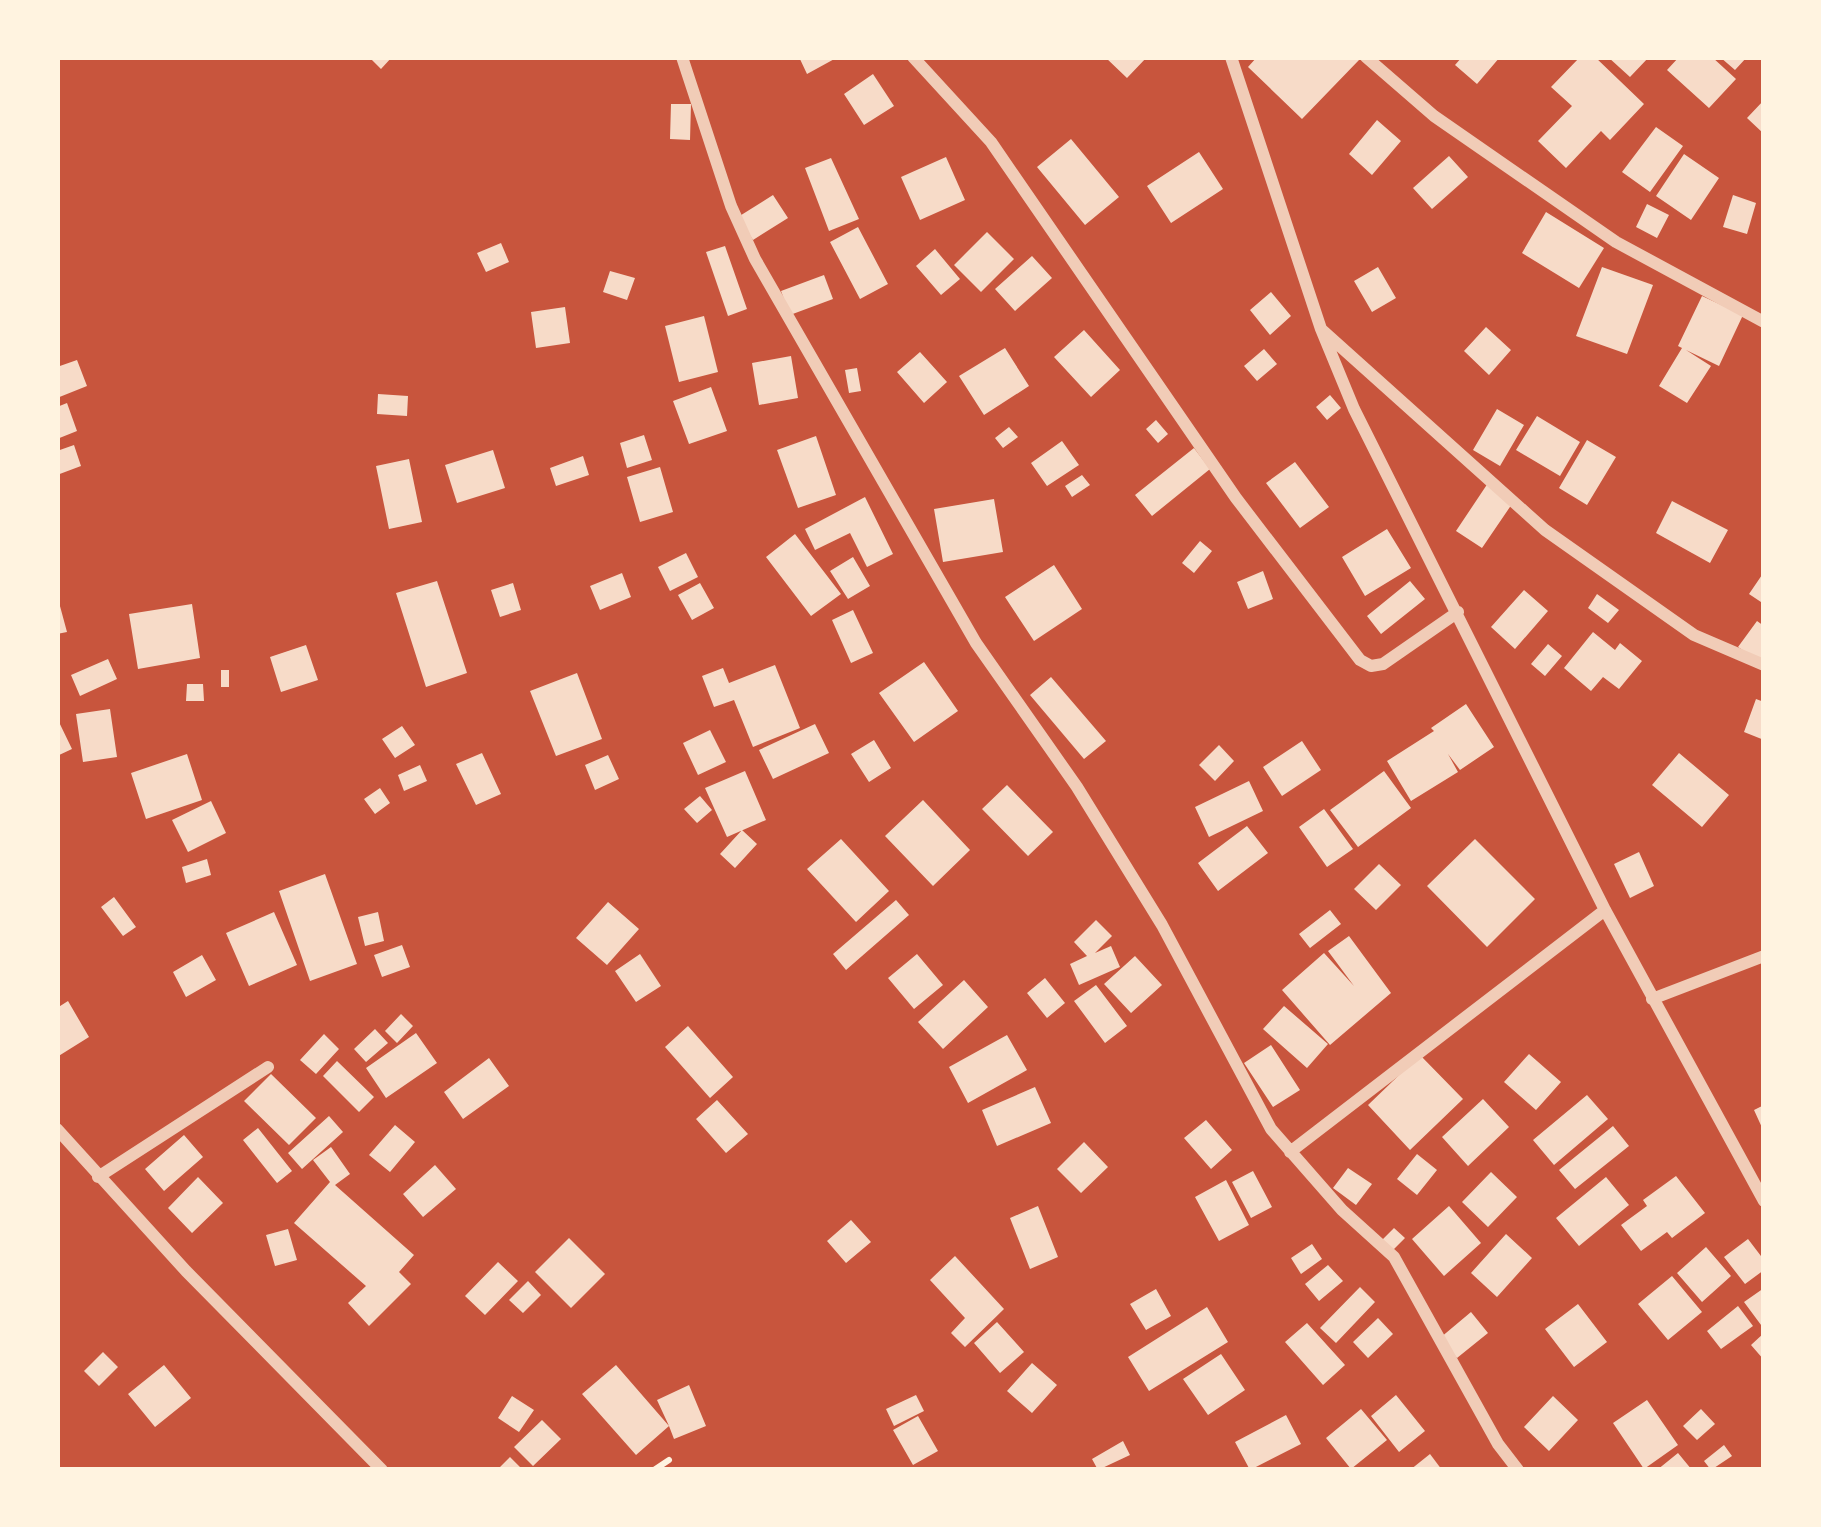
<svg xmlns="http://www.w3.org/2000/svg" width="1821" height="1527" viewBox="0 0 1821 1527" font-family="'Space Grotesk',sans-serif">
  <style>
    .building { fill: #f7dbc8 }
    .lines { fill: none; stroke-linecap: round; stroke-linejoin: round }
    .path { stroke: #fff3e0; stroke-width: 6 }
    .minor { stroke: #f1ccb7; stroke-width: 12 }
  </style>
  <rect width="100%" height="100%" fill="#c8553d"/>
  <path class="building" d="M369,57h23l-11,12z
    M799,57h39l-31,17z
    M1105,57h42l-20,21z
    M1257,57h99l3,3 -57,59 -54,-52z
    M1462,57h38l-23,27 -22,-19z
    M1580,57h15l49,47 -34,36 -9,-9 -35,37 -28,-27 34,-35 -21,-19z
    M1608,57h41l-19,20z
    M1679,57h33l24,22 -27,29 -42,-38z
    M1720,57h27l-12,13z
    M873,74l21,32 -30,19 -20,-31z
    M1764,100v34l-17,-16z
    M671,104h20l-1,36 -20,-1z
    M1377,120l24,21 -29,34 -23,-21z
    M1656,127l27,19 -33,46 -28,-20z
    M1071,139l48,58 -34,28 -48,-58z
    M1199,152l24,37 -52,34 -24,-37z
    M1684,154l35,24 -28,42 -35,-24z
    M1449,156l19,21 -36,32 -19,-21z
    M946,157l19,43 -45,20 -19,-43z
    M831,158l28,61 -30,12 -24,-63z
    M773,195l15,23 -35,22 -15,-23z
    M1733,195l23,8 -9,31 -24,-7z
    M1647,204l22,11 -12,23 -21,-11z
    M1546,212l58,36 -25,40 -57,-35z
    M858,227l30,57 -28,15 -30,-57z
    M987,232l27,27 -33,33 -27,-27z
    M501,243l8,19 -23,10 -9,-19z
    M725,246l22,63 -19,7 -22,-64z
    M935,249l25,30 -19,16 -25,-29z
    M1032,256l20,22 -37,33 -20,-22z
    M1378,267l18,31 -24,14 -18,-31z
    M1602,267l51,18 -26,69 -51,-18z
    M610,271l25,7 -8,22 -24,-8z
    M824,275l9,24 -43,16 -9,-24z
    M1271,292l20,24 -21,19 -20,-25z
    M1702,296l41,19 -24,51 -33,-16 25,16 -24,37 -28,-17 23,-38 -4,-2z
    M565,307l5,36 -34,5 -5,-36z
    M704,316l14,56 -39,10 -14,-56z
    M1486,327l25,23 -22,25 -25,-24z
    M1084,330l36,40 -29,27 -37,-40z
    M1005,348l24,38 -45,29 -25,-39z
    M1264,349l13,15 -20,17 -13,-15z
    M920,352l27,30 -23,21 -27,-31z
    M791,356l7,42 -39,7 -7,-42z
    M77,360l10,26 -30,12v-31z
    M857,368l4,23 -12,2 -4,-23z
    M711,387l16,44 -38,13 -16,-43z
    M378,394l30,2 -1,20 -30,-2z
    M1330,395l11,13 -14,12 -11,-13z
    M67,403l10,28 -20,8v-32z
    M1497,409l27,16 -24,41 -27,-16z
    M1537,416l43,26 -20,34 -44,-26z
    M1156,420l12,14 -10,9 -12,-14z
    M1009,427l9,10 -15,11 -8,-10z
    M644,435l8,25 -25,8 -7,-25z
    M816,436l20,59 -38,13 -21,-58z
    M1587,440l29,17 -29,48 -28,-17z
    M1062,441l17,24 -32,21 -16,-23z
    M74,445l7,21 -24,9v-24z
    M1194,448l16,21 -58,47 -17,-21z
    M493,450l12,38 -48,15 -12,-38z
    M583,456l6,19 -33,11 -6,-18z
    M409,459l13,63 -33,7 -13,-63z
    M1295,462l34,45 -29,21 -34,-45z
    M660,467l13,45 -33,10 -13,-45z
    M1082,475l8,10 -18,12 -7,-11z
    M1488,483l26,18 -32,47 -26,-17z
    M865,497l28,57 -26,13 -17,-34 -35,17 -10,-21z
    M994,499l9,53 -60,10 -9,-53z
    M1672,501l56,29 -18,33 -54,-30z
    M1387,529l24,39 -46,28 -23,-39z
    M795,534l46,60 -30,22 -45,-59z
    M1200,541l12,10 -18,22 -12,-10z
    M686,553l12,24 -28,14 -12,-24z
    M853,557l17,29 -22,13 -18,-28z
    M1054,565l28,44 -48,32 -29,-44z
    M1263,571l10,28 -25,10 -11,-27z
    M1764,572v32l-15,-10z
    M622,573l9,24 -31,13 -10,-24z
    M437,581l30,92 -41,14 -30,-94z
    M1410,581l15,18 -44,35 -14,-18z
    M513,583l8,27 -21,7 -9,-27z
    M700,583l14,25 -22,12 -14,-25z
    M1524,590l24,21 -33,38 -24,-22z
    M1597,594l22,16 -11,13 -20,-15z
    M57,595l10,37 -10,2z
    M192,604l8,54 -62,11 -9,-55z
    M853,610l20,43 -22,10 -19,-43z
    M1757,621l7,5v38l-26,-17z
    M1593,632l22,18 5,-7 22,18 -23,28 -16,-12 -12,14 -27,-23z
    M1548,644l14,12 -17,20 -14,-12z
    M306,645l12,35 -37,12 -11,-35z
    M108,659l9,20 -37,17 -9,-21z
    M924,662l34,49 -44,31 -35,-49z
    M775,665l25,63 -47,19 -19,-47 -20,7 -12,-31 21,-8 6,15z
    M221,670h8v17h-8z
    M577,673l25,66 -46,17 -26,-65z
    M1051,677l55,64 -22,18 -54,-64z
    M187,684h16l1,17h-18z
    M1756,699l8,3v38l-20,-8z
    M1466,704l28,43 -34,23 -12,-16 10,18 -47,29 -24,-40 47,-30 -3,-3z
    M110,709l7,48 -34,5 -7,-48z
    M57,718l15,31 -15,7z
    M815,724l14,29 -56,26 -14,-29z
    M402,726l13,19 -20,13 -13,-19z
    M710,730l16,32 -28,13 -15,-32z
    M874,740l17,28 -22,14 -18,-28z
    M1302,741l19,29 -39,26 -19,-29z
    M1219,745l15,16 -19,20 -16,-16z
    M482,753l19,41 -25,11 -20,-41z
    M1679,753l50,42 -27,32 -50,-42z
    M187,754l15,46 -56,19 -15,-46z
    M608,755l11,24 -24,11 -10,-25z
    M420,765l7,16 -23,10 -6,-16z
    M745,771l21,49 -39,17 -22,-49z
    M1384,771l27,37 -53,39 -28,-37z
    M1249,781l14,30 -54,26 -14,-30z
    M1007,785l46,47 -25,24 -46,-47z
    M380,788l10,15 -15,11 -11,-15z
    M700,796l12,14 -15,13 -13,-14z
    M923,800l47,50 -37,36 -48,-50z
    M211,801l15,32 -38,19 -16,-32z
    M1324,809l29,40 -26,18 -28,-40z
    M1247,826l21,27 -50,38 -20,-28z
    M742,830l15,14 -22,24 -15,-14z
    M841,839l48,52 -33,31 -49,-53z
    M1475,839l60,60 -48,48 -60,-61z
    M1639,852l15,34 -24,12 -16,-34z
    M207,859l4,16 -25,8 -4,-16z
    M1379,864l22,21 -25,25 -22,-21z
    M325,874l32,90 -47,17 -31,-90z
    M114,897l22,30 -13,9 -22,-29z
    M896,900l13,15 -63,55 -13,-16z
    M608,902l31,27 -32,36 -31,-27z
    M1330,910l11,14 -31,24 -11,-14z
    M274,912l23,53 -48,21 -23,-53z
    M378,912l6,29 -19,5 -7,-29z
    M1096,920l16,16 -17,17 16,-7 9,21 -41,18 -9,-21 17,-8 -13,-14z
    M1349,936l42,57 -61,52 -48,-55 42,-37 30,33 -26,-35z
    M402,945l8,22 -28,10 -8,-22z
    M640,954l21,32 -25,16 -21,-31z
    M917,954l26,31 -29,24 -26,-31z
    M202,955l14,25 -30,17 -13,-25z
    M1135,956l27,29 -31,28 -27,-29z
    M1045,978l20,25 -18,15 -20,-25z
    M964,980l24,27 -45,42 -25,-27z
    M1096,985l31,41 -22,17 -31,-42z
    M68,1001l21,36 -32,20v-49z
    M1284,1006l44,38 -21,24 -44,-39z
    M401,1014l12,12 -16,17 -12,-12z
    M688,1026l45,51 -23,21 -45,-51z
    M375,1029l13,14 -22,19 -12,-13z
    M416,1033l21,30 -51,35 -20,-30z
    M324,1034l15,15 -23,25 -16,-14z
    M1007,1035l20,35 -59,33 -19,-36z
    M1271,1045l29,45 -27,17 -29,-44z
    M1529,1054l32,28 -25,28 -32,-28z
    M1420,1055l43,44 -53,51 -42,-45z
    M489,1058l20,28 -46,33 -19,-27z
    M337,1061l37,36 -15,15 -36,-36z
    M271,1074l45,44 -27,27 -45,-44z
    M1035,1087l16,36 -54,23 -15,-36z
    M1587,1095l21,24 -54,46 -21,-25z
    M1483,1099l26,28 -41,39 -26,-29z
    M717,1100l31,34 -22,19 -30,-34z
    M1764,1105v27l-10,-22z
    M329,1116l14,16 -41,37 -14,-16z
    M1206,1120l26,30 -21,19 -27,-31z
    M395,1125l20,17 -25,30 -21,-17z
    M1613,1126l16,20 -54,43 -16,-19z
    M258,1128l34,43 -15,12 -34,-43z
    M184,1135l19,22 -39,34 -19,-22z
    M1084,1142l24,25 -27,26 -24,-24z
    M331,1147l19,27 -15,11 79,70 -15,17 12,12 -42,42 -21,-23 18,-17 -72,-63 36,-41 -17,-22z
    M1417,1154l20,16 -20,25 -20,-16z
    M435,1165l21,24 -33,28 -20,-23z
    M1348,1168l24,16 -16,21 -23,-17z
    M1253,1171l19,36 -21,11 -19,-36z
    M1491,1172l26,25 -29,30 -26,-25z
    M1676,1176l29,37 -33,25 -5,-6 -26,19 -20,-26 26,-19 -4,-6z
    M198,1177l25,26 -31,30 -24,-25z
    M1606,1177l23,28 -50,41 -23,-28z
    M1226,1180l23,45 -30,16 -24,-44z
    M1038,1206l20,51 -28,12 -20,-51z
    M1449,1206l32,37 -37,33 -32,-37z
    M851,1220l20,22 -25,21 -19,-22z
    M1394,1228l11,10 -12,12 -11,-10z
    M288,1229l9,31 -22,6 -9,-31z
    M1506,1234l26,24 -35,39 -26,-24z
    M569,1238l36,36 -34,34 -36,-36z
    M1748,1239l16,21v10l-19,14 -21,-27z
    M1312,1244l10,15 -21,15 -10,-16z
    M1706,1247l25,29 -29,26 -25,-29z
    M955,1256l49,53 -39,38 -14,-14 14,-15 -35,-38z
    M498,1262l20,19 -33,34 -20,-19z
    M1328,1265l15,16 -24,20 -14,-17z
    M1672,1276l30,36 -34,28 -30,-36z
    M528,1281l13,14 -18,18 -14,-13z
    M1360,1287l15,15 -39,41 -16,-15z
    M1764,1288v41l-20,-27z
    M1156,1289l15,27 -25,14 -16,-26z
    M1578,1304l29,38 -33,25 -29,-38z
    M1738,1306l15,20 -32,23 -14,-18z
    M1207,1307l21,35 -79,49 -21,-34z
    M1471,1312l17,21 -31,25 -17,-20z
    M1378,1318l15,16 -25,24 -15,-16z
    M997,1322l27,30 -24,21 -26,-30z
    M1307,1323l38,42 -22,20 -38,-43z
    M1764,1333v27l-13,-15z
    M103,1352l15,15 -19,19 -15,-15z
    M1221,1354l24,36 -37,25 -25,-36z
    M1032,1363l25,22 -25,28 -25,-22z
    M164,1365l27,33 -36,29 -27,-33z
    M616,1365l53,61 -12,-26 32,-15 17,41 -32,13 -5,-13 -33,29 -54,-61z
    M916,1395l8,16 -30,15 -8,-17z
    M1396,1395l29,36 -26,21 -28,-36z
    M512,1396l22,14 -15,22 -21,-14z
    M1553,1396l25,24 -29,31 -25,-24z
    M1647,1400l31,45 -34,24 -31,-46z
    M1361,1409l26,31 -36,29 -25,-31z
    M1701,1409l14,15 -18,16 -14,-14z
    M1286,1415l15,29 -51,26 -15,-28z
    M918,1416l20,35 -25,14 -20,-35z
    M542,1420l19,19 -28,27 -19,-19z
    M1123,1441l7,14 -32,15 -6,-11z
    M1724,1445l8,11 -21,14 -7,-9z
    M1678,1453l14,17h-35z
    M1430,1454l12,16h-32z
    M510,1457l13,13h-26z"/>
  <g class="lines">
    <path class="path" d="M654,1470l15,-10"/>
    <path class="minor" d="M682,57l49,149 24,53 221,384 101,144 85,138 109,204 71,81 52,47 104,187 20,26
      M913,57l78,85 245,356 124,162 11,6 12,-2 75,-52
      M1231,57l90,272 33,80 251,501 159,291
      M1366,57l68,59 182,126 148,80
      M1322,330l223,200 149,105 70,30
      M1652,999l112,-43
      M57,1129l129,142 196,199
      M1290,1152l315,-242
      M98,1177l170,-110"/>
  </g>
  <rect width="1821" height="1527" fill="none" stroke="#fff3e0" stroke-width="120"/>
</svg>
